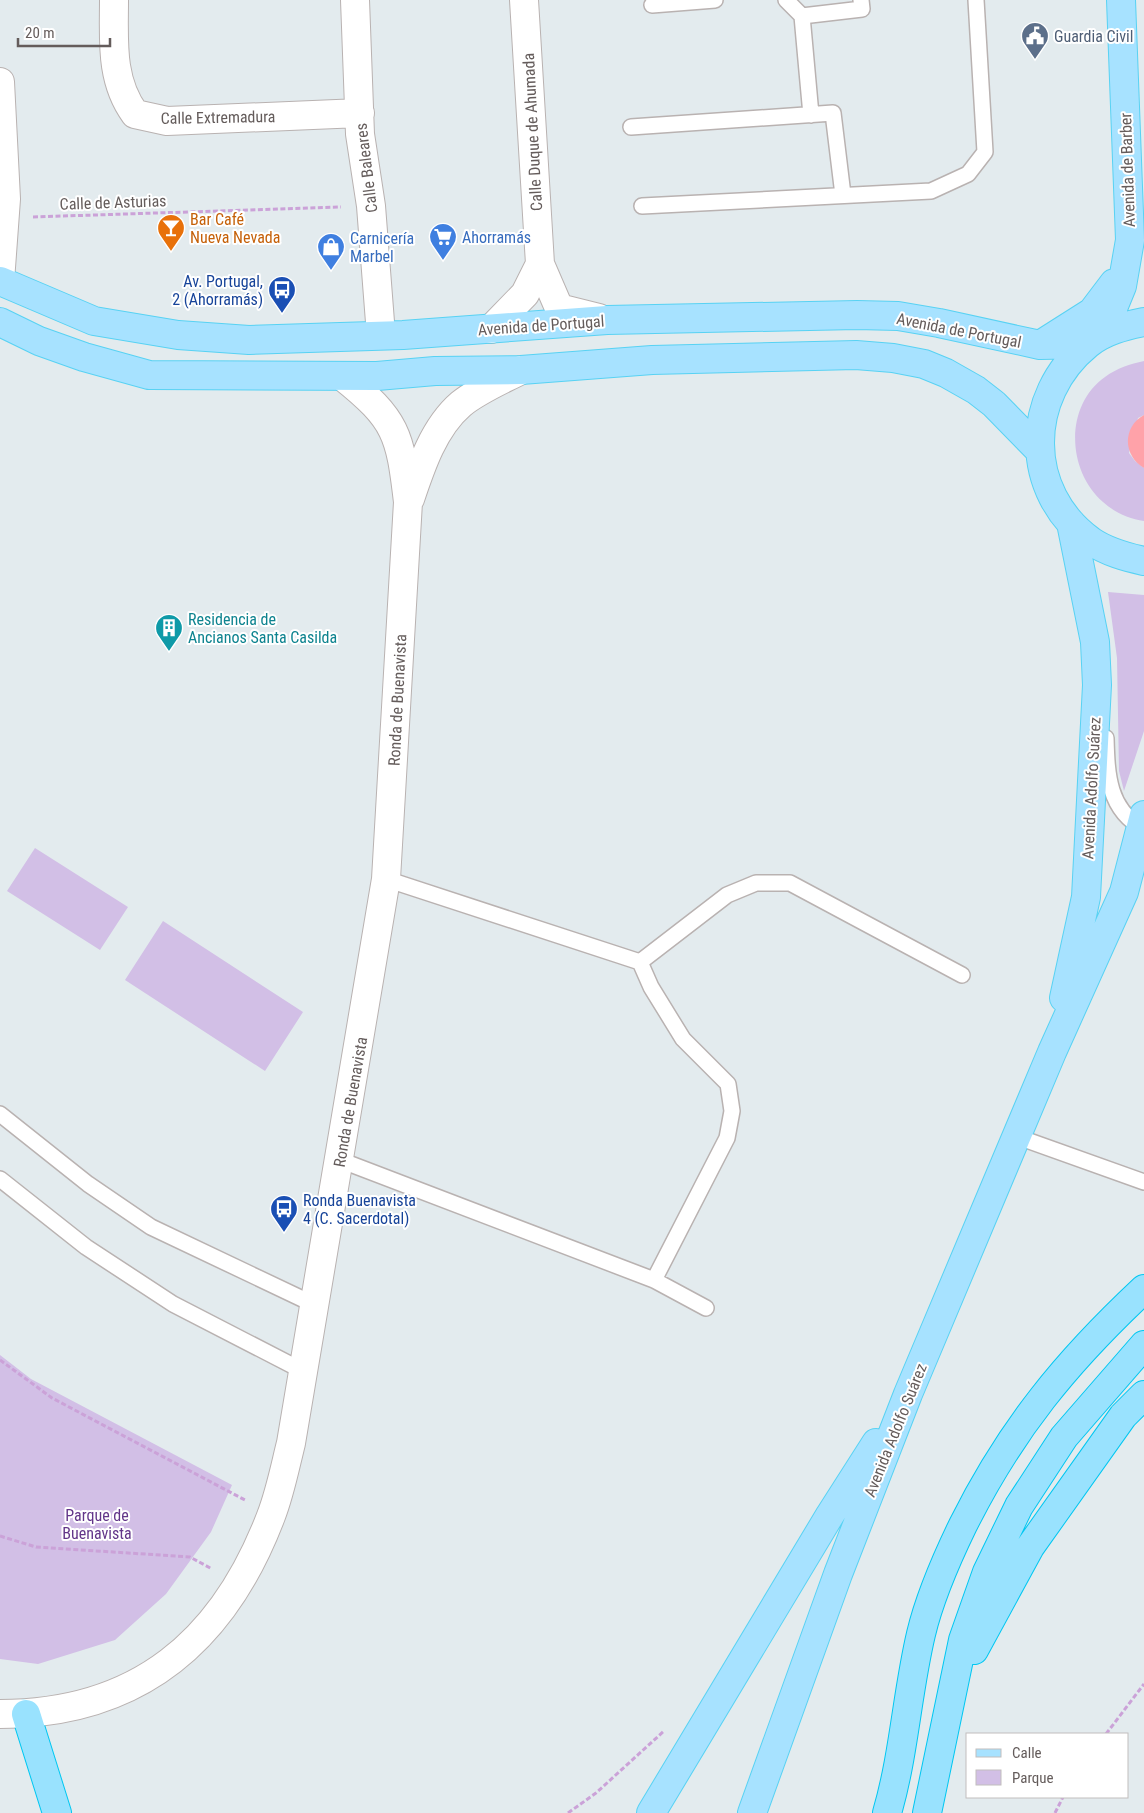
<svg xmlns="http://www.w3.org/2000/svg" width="1144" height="1813" viewBox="0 0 1144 1813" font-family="'Roboto Condensed',sans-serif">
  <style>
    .green { fill: #d2bfe6 }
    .water { fill: #ffa2a9 }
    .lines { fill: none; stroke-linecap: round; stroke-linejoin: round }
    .service-casing { stroke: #b9b2b1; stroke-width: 18 }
    .minor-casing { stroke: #b9b2b1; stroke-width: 30 }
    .primary-casing { stroke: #58d2f3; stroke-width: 30 }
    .trunk-casing { stroke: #00c7f1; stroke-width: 30 }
    .path { stroke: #cba2d8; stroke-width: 3; stroke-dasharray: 5 2.5; stroke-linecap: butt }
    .service { stroke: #fff; stroke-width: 15 }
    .minor { stroke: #fff; stroke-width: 28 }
    .primary { stroke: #a7e2ff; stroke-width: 28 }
    .trunk { stroke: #99e2fe; stroke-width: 28 }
    .labels { text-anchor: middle; stroke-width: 4; stroke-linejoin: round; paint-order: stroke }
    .service-label { font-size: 16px; fill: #4e5e75; stroke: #fff; text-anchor: start }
    .street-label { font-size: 16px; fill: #645c5b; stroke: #fff }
    .food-label { font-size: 16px; fill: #c56008; stroke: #fff; text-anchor: start }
    .shop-label { font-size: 16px; fill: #366cbe; stroke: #fff; text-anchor: start }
    .transit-label { font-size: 16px; fill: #164399; stroke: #fff; text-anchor: end }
    .culture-label { font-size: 16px; fill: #0d838f; stroke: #fff; text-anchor: start }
    .park-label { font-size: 16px; fill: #623589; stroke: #fff }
  </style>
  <rect width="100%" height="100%" fill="#e3ebee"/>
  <path class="green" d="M1144,361v54l-6,3 -9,35 6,8 9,7v53c-15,-2 -30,-9 -41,-19 -36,-31 -39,-96 2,-125 12,-9 25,-13 39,-16z
    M1108,592l36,3v136l-20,60 -5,-20 -2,-113z
    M35,848l93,59 -28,43 -93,-59z
    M163,921l140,91 -38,59 -140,-91z
    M0,1355l31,24 201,106 -21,47 -45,62 -51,46 -77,24 -38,-5z"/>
  <path class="water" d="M1144,415v53c-21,-12 -22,-41 0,-53z"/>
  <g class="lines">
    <defs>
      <path id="service" d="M786,0l16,16 9,99
        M652,5l63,-5
        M802,16l60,-7 -1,-9
        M631,127l202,-14 10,82
        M642,206l289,-15 37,-17 17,-22 -9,-152
        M1106,738c1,36 2,72 38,91
        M386,879l254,83 11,25 32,52 45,45 4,27 -5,27 -73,142
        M640,962l87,-67 29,-12h34l172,92
        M0,1114l88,70 63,43 162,77
        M1018,1137l126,45
        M340,1160l314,120 52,28
        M0,1179l86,68 87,57 130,67"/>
      <path id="minor" d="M114,0c0,40 -4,80 21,114l32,7 193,-8
        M355,0l5,134 11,72 10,129
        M524,0l16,264 19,44 40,10
        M0,82l6,117 -6,82
        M491,329l34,-35 15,-30
        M410,499c11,-33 24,-72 51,-95 17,-14 41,-24 60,-34
        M0,1714c138,0 223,-72 271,-198 9,-23 14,-49 20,-73l95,-564 22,-377c-8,-68 -11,-82 -66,-126"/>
      <path id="primary" d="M0,281l94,40 84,14 71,5 154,-5 204,-15 250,-5 41,1 41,7 101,22 48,-1
        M0,322l39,19 45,16 65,18 228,1 58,-5 86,-1 131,-10 204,-5 37,3 31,6 22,9 30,17 18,14 46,47
        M1144,322c-20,4 -40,9 -56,22 -64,52 -65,148 3,197 16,11 35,16 53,20
        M1102,335l20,-49 8,-46 -9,-240
        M1040,345l52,-33 22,-29
        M1064,998l22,-101 11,-212 -2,-43 -24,-119
        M651,1813l179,-298 46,-72
        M752,1813l86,-239 70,-180 144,-342 72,-160 20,-77"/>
      <path id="trunk" d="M974,1650l56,-103 93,-131 21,-21
        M26,1714l31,99
        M887,1813c17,-58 20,-120 34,-179 9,-38 25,-74 42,-109 48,-96 103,-163 181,-236
        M927,1813l36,-173 24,-68 32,-66 45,-69 80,-92"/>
    </defs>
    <use href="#service" class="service-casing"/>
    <use href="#minor" class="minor-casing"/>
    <use href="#primary" class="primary-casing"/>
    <use href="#trunk" class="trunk-casing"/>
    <path class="path" d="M33,217l308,-10
      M0,1360l52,38 193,102
      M0,1536l36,11 154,10 22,12
      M1106,1734l38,-50
      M568,1813l28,-20 68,-62
      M1055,1813l8,-16"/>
    <use href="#service" class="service"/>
    <use href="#minor" class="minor"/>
    <use href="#primary" class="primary"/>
    <use href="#trunk" class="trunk"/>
  </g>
  <defs>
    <symbol id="civic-pin" viewBox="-11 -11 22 30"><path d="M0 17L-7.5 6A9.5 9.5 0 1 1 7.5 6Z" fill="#5c6f8a" stroke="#fff"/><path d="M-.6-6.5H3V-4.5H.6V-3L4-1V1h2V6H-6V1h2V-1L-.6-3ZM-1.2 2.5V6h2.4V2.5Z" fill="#fff"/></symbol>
    <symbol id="bar-pin" viewBox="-11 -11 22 30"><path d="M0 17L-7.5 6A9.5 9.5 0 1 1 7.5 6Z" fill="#e8710a" stroke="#fff"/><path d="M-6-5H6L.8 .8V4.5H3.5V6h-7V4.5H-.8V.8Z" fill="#fff"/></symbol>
    <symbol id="supermarket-pin" viewBox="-11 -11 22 30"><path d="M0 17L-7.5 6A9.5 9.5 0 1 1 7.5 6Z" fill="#3f7fe0" stroke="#fff"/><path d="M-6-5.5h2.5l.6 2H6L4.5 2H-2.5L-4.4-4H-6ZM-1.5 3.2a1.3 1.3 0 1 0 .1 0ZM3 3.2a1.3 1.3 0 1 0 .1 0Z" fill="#fff"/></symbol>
    <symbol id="shop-pin" viewBox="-11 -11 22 30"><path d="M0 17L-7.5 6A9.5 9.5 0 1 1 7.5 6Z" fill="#3f7fe0" stroke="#fff"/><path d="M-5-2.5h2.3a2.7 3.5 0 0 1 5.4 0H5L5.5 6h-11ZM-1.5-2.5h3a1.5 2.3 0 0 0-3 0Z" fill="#fff"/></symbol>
    <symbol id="bus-pin" viewBox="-11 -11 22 30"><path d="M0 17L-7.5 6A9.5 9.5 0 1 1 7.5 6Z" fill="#1a4fb4" stroke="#fff"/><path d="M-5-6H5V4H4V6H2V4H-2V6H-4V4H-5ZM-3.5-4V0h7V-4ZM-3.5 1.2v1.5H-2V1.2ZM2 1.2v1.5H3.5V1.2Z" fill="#fff"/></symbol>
    <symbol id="building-pin" viewBox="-11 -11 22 30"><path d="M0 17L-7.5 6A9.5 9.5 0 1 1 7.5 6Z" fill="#0f9aa8" stroke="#fff"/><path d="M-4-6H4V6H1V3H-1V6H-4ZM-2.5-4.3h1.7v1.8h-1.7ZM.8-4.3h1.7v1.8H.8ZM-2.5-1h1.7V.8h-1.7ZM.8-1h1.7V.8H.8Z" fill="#fff"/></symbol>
  </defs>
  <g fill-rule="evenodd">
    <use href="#civic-pin" x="1019" y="20" width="32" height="43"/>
    <use href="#bar-pin" x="155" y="212" width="32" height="43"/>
    <use href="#supermarket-pin" x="427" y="221" width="32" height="43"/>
    <use href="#shop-pin" x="315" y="231" width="32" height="43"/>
    <use href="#bus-pin" x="266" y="274" width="32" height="43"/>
    <use href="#building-pin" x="153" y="612" width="32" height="43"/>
    <use href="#bus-pin" x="268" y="1193" width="32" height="43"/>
  </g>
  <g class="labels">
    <g class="service-label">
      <text x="1054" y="42">Guardia Civil</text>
    </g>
    <g class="street-label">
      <text transform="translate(218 117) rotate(-1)" y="6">Calle Extremadura</text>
      <text transform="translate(532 132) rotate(-93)" y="6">Calle Duque de Ahumada</text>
      <text transform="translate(366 168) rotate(-97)" y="6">Calle Baleares</text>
      <text transform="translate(1127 170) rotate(-92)" y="6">Avenida de Barber</text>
      <text transform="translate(113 202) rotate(-2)" y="6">Calle de Asturias</text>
      <text transform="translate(541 325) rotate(-4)" y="6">Avenida de Portugal</text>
      <text transform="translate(959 330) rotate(11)" y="6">Avenida de Portugal</text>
      <text transform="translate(397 700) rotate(-87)" y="6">Ronda de Buenavista</text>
      <text transform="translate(1091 788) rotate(-87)" y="6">Avenida Adolfo Suárez</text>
      <text transform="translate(350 1102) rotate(-80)" y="6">Ronda de Buenavista</text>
      <text transform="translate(895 1430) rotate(-68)" y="6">Avenida Adolfo Suárez</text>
    </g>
    <g class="food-label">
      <text x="190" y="225">Bar Café<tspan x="190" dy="18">Nueva Nevada</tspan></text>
    </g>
    <g class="shop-label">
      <text x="462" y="243">Ahorramás</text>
      <text x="350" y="244">Carnicería<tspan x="350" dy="18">Marbel</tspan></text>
    </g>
    <g class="transit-label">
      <text x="263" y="287">Av. Portugal,<tspan x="263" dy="18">2 (Ahorramás)</tspan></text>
      <text x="303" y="1206" text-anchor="start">Ronda Buenavista<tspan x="303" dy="18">4 (C. Sacerdotal)</tspan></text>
    </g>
    <g class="culture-label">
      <text x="188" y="625">Residencia de<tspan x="188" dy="18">Ancianos Santa Casilda</tspan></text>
    </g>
    <g class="park-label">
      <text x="97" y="1521">Parque de<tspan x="97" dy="18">Buenavista</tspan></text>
    </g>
  </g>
  <rect x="966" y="1733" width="162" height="65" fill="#ffffff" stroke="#c1bebd"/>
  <rect x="976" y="1749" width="25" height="8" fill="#a7e2ff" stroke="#c1bebd"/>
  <text x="1012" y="1758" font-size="15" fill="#645c5b">Calle</text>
  <rect x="976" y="1770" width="25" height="15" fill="#d2bfe6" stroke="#c1bebd"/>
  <text x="1012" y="1783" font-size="15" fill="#645c5b">Parque</text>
  <path d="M18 38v8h92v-8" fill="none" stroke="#645c5b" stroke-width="2.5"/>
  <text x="25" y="38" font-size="15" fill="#645c5b" stroke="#ffffff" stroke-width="4" paint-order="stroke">20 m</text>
</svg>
